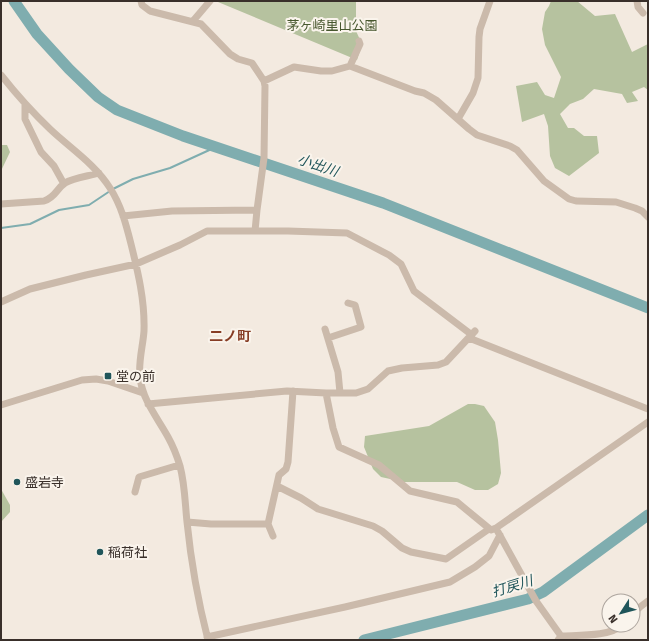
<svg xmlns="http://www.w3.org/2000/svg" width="649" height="641" viewBox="0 0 649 641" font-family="'Fira Sans','Noto Sans JP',sans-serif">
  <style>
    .green { fill: #b6c29f }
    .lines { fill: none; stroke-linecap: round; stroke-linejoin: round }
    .stream { stroke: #7fadaf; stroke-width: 2 }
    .river { stroke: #7fadaf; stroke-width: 11 }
    .minor { stroke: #cbbaab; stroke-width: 7 }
    .poi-dot { fill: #20555a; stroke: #faf4ec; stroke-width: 1.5 }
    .labels { text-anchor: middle; stroke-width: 4; stroke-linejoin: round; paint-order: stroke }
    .park-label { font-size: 13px; fill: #47572e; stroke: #faf4ec }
    .poi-label { font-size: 13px; fill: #392f2a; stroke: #faf4ec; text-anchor: start }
    .water-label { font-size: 14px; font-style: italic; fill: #20555a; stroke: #faf4ec }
    .neighbourhood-label { font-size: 14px; font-weight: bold; fill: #873d25; stroke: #faf4ec }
  </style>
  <rect width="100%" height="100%" fill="#f3eae0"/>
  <path class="green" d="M219,1h137v30l6,13 -5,16 -139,-58z
    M551,1h26l18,15 20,-2 17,38 16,-8v46l-4,-3 -12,5 6,9 -11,2 -5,-9 -28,-5 -11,10 -13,5 -10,10 8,14h6l10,8h13l2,17 -30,23 -14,-8 -5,-12 -2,-30 -4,-12 -22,8 -6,-36 21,-4 8,13 9,3 7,-21 -16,-32 -3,-16 3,-17 4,-6z
    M1,145h6l3,7 -9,19z
    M468,404h7l9,2 11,16 3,18 3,33 -3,11 -10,6h-13l-18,-8h-53l-23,-5 -8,-8 -9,-22 1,-11 64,-10z
    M1,489l9,16v7l-9,10z"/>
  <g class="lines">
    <path class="stream" d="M113,189l20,-10 37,-11 46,-21
      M1,228l29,-4 29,-14 30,-5 21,-14"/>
    <path class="river" d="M14,1l23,33 32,35 29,28 19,13 66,26 200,67 265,105
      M364,640l164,-41 15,-7 105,-77"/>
    <path class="minor" d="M637,1l1,6 5,6
      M193,21l17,-20
      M350,66l10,-22 -1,-3
      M1,75c15,19 31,37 49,54 20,19 45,35 60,59 11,17 16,36 21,56 7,28 14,57 13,87 -1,15 -6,31 -4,47 3,23 17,39 28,59 5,9 9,19 12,29 5,19 5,37 7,56 4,40 11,79 21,118
      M264,81l30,-14 27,4h11l18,-5 65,25 9,2 12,7 33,29 8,6 33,11 7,4 27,31 25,18 7,2 40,1 19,6 7,3 6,6
      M25,104v15l16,33 13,14 10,18
      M458,119l15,-26 5,-15 1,-41 1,-8 10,-28
      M1,204l43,-3c12,-4 12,-12 21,-18 8,-5 24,-7 34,-10
      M123,216l49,-5 85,-1 7,-52 1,-72 -1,-5 -12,-18 -14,-4 -8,-5 -29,-30 -51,-13 -8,-6 -1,-4
      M255,231h33l59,2 42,22 12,9 13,27 58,44
      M1,302l29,-13 56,-14 50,-11 44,-19 27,-14h48l2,-21
      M325,329l13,43 2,21
      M328,338l33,-11 -6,-22 -7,-2
      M469,338l179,71
      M326,393l7,35 6,19 40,18 31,26 47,11 34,28 5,-2 152,-106
      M148,404l139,-13 39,2h30l12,-4 20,-18 14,-3 36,-3 8,-3 29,-31
      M1,405l81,-25 14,-1 12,2 35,12
      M277,486l24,12 17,11 55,17 9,5 20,17 9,4 35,7 43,-30
      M135,492l4,-15 40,-12
      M187,522l24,2h57
      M498,532l38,69 25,35
      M273,536l-5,-12 11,-49 7,-6 2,-7 5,-71
      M633,613l7,-6 8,-6
      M207,637l138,-30 105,-25 25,-15 14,-11 11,-21
      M558,640l3,-4c17,-1 49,1 61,-11"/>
  </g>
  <g class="poi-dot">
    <rect x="104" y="372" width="8" height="8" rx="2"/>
    <circle cx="17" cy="482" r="4"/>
    <circle cx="100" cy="552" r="4"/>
  </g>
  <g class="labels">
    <g class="park-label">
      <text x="332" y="30">茅ヶ崎里山公園</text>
    </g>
    <g class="poi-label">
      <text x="116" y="381">堂の前</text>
      <text x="25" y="487">盛岩寺</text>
      <text x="108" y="557">稲荷社</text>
    </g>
    <g class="water-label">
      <text transform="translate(318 165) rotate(19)" y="5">小出川</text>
      <text transform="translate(512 586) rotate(-17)" y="5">打戻川</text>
    </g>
    <g class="neighbourhood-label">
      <text x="230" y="341">二ノ町</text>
    </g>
  </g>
  <rect width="649" height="641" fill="none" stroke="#392f2a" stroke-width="4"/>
  <g transform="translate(621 613) rotate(234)"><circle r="19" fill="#faf4ec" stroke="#ada59e"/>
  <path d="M0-3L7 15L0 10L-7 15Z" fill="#20555a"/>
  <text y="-6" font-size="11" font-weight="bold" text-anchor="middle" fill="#392f2a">N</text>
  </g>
</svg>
